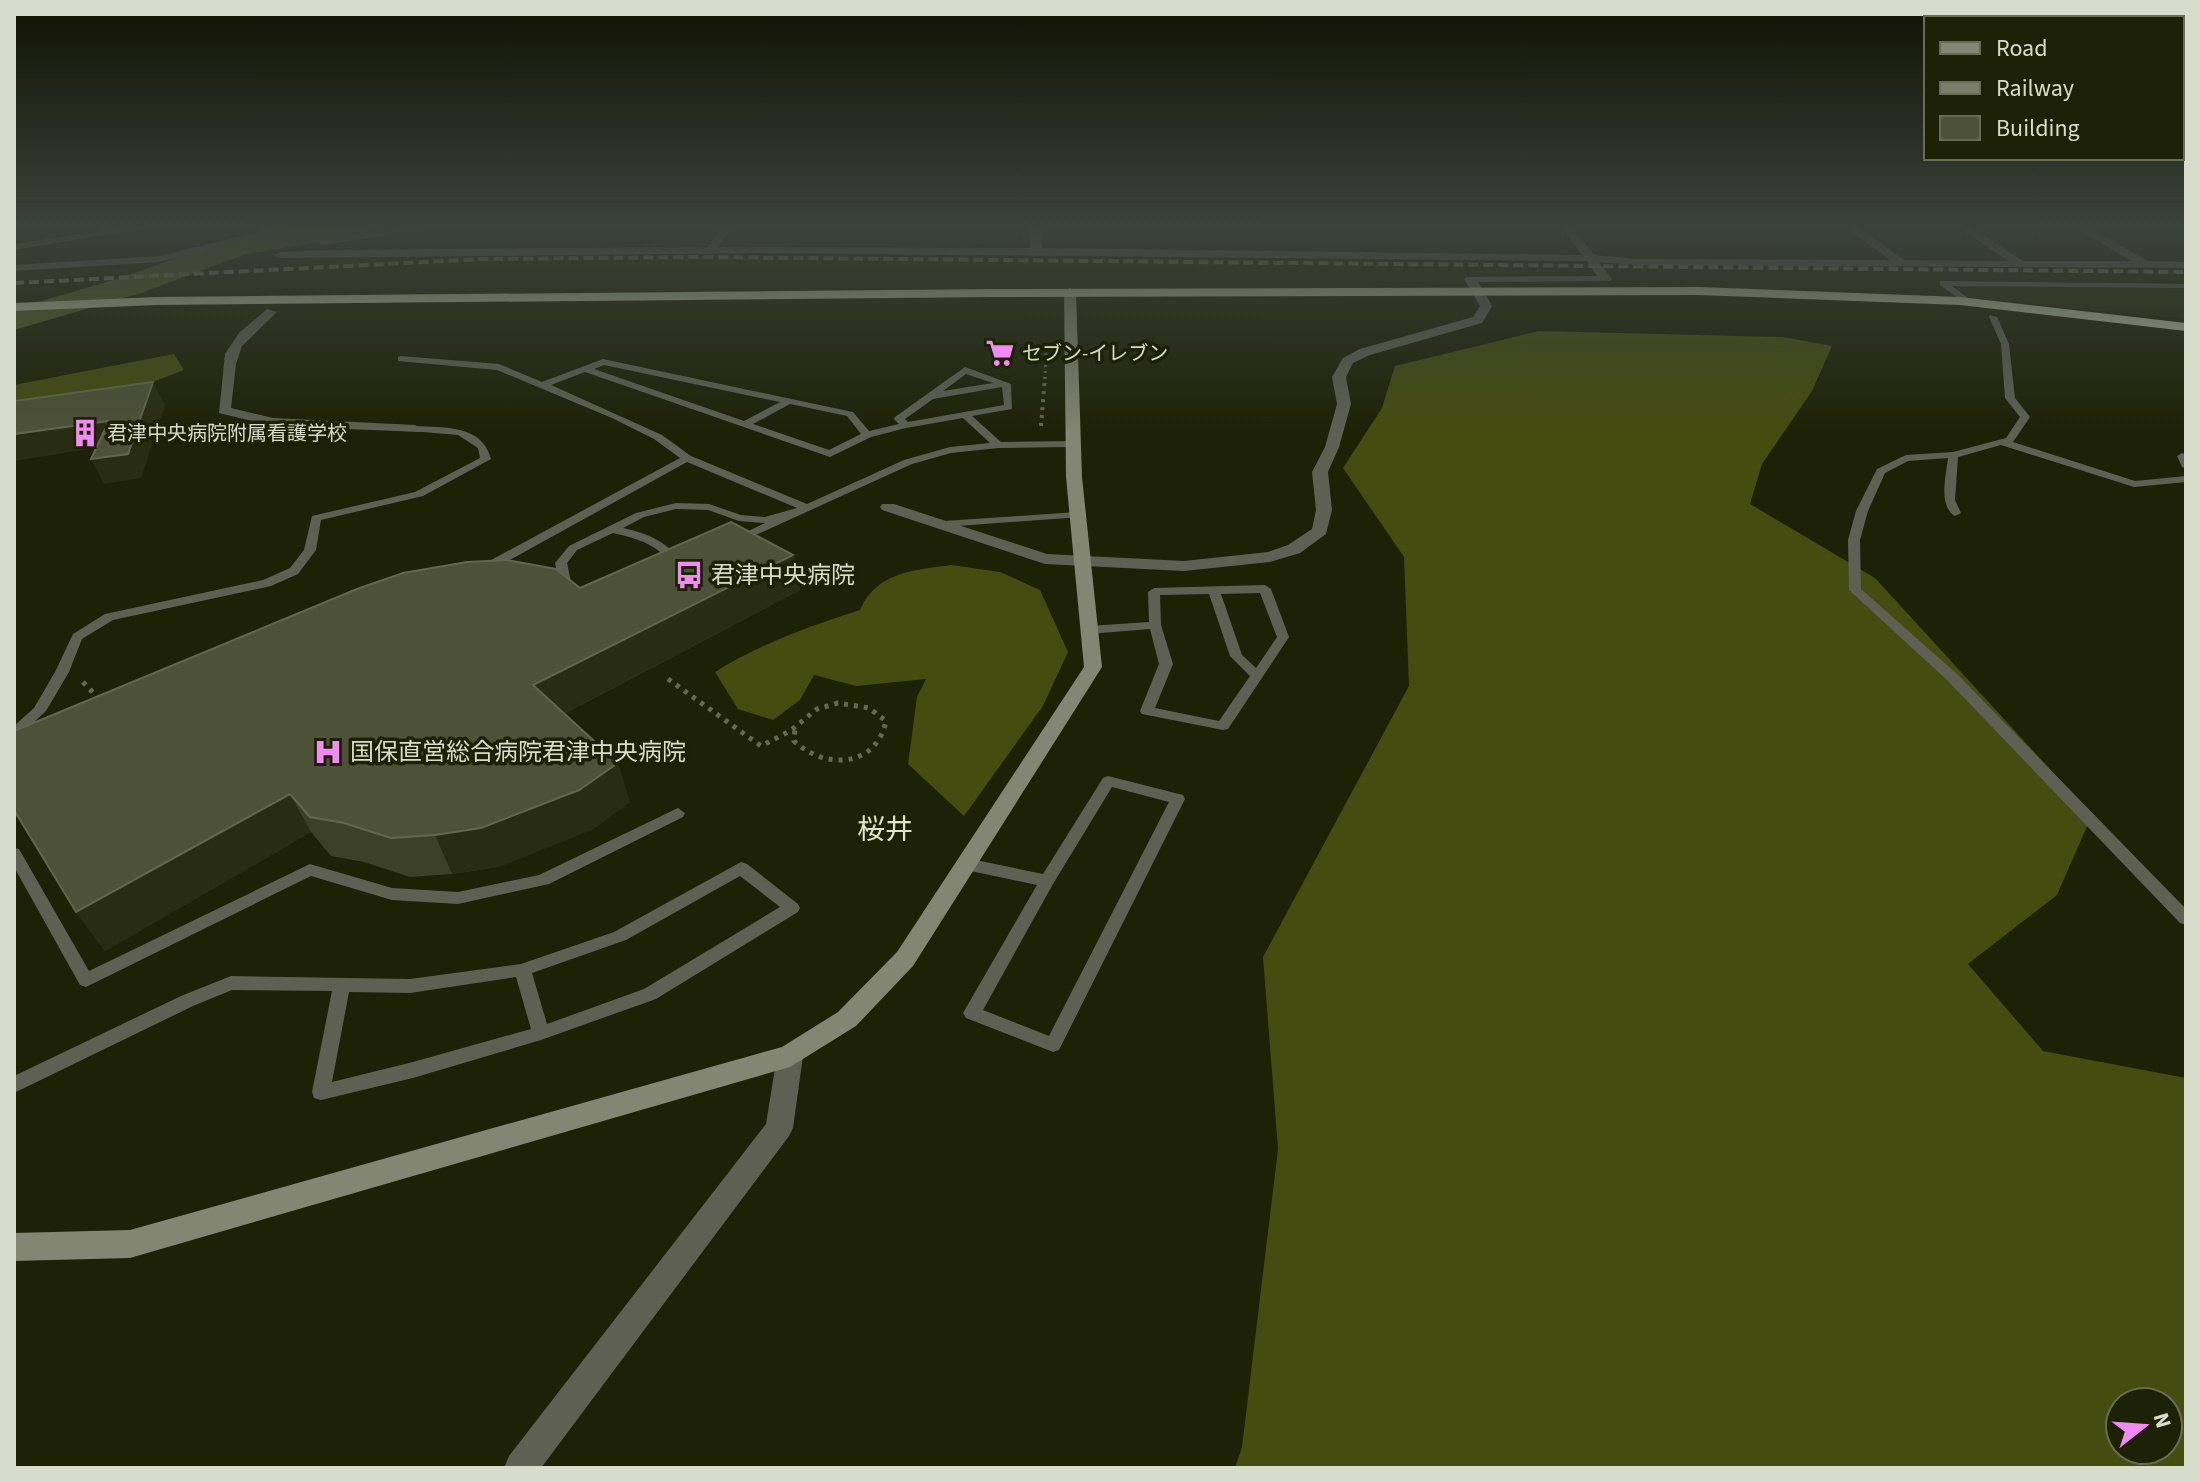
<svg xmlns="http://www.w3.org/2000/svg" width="2200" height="1482" viewBox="0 0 2200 1482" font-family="'Source Sans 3','Noto Sans JP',sans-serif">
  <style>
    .built { fill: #252a06 }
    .forest { fill: #454c10; fill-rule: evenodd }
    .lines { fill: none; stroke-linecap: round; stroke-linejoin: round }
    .river { fill: #535b22; fill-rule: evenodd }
    .path-far2 { stroke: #656952; stroke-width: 3; stroke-dasharray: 2 4; stroke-linecap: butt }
    .path-far1 { stroke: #656952; stroke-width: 4; stroke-dasharray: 3 5; stroke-linecap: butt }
    .path { stroke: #656952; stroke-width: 5; stroke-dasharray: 4 6; stroke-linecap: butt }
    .lane { fill: #5e6054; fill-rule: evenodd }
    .street { fill: #5e6054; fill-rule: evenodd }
    .secondary { fill: #828672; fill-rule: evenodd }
    .highway { fill: #b8be9e; fill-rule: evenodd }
    .rail { stroke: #797d67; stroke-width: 4; stroke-dasharray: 10 5; stroke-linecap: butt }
    .wall { fill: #3c4025 }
    .shaded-wall { fill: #282c11 }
    .building { fill: #4d5137; stroke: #62664e; stroke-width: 2 }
    .labels { text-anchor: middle; stroke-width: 7; stroke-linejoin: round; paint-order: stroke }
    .far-poi-label { font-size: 20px; fill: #d8dccb; stroke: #1d2106; text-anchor: start }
    .poi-label { font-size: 24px; fill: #d8dccb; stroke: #1d2106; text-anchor: start }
    .quarter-label { font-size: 28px; fill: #e0e6c5; stroke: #1d2106 }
  </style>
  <rect width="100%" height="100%" fill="#1d2106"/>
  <path class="built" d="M1958,286l228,3v30l-214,-21 -18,-10z"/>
  <path class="forest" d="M1539,331l244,6 49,9 -20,45 -50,73 -12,40 125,74 217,237 -35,80 -89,69 75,87 143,27v390h-951l7,-21 36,-298 -15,-192 146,-271 -5,-129 -61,-89 39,-60 13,-42zM2120,1402h48v48h-48z
    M174,354l10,16 -91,35 -79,14v-34z
    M951,565l49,7 40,18 28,62 -25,54 -79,110 -56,-52 9,-67 9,-18 -70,7 -42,-11 -14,25 -27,20 -35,-11 -23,-37c45,-28 95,-46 145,-62 16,-38 54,-40 91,-45z"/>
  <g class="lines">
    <path class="river" d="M302,227h68l-4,6 -11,3 -109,18 -105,39 -127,37v-21l103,-30 113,-40z"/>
    <path class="path-far2" d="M1045,379l1,-34"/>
    <path class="path-far1" d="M1041,426l4,-49"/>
    <path class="path" d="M668,679l93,67 29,-15 27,-22 21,-6 31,5 17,13c-10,47 -61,49 -92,20l1,-13
      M83,682l16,17"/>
    <path class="lane" d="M1943,281l243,3v4l-234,-2 19,14 1,2 -4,3 -28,-20v-4z
      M1990,315l7,2 12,27 6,54 15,19 -17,25 122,39 51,-5v6l-52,5 -133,-42 -43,12 -3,43 6,13 -6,3c-17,-10 -9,-40 -7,-58l-40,3 -23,12 -17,38 -8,29 1,49 96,85 229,235v16l-6,-2 -233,-243 -98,-90 -1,-50 8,-29 21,-42 29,-14 47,-3 53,-14 14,-21 -15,-19 -4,-54 -12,-27z
      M401,356l98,8 43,18 61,-23 250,53 16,19 30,-7 -5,-5 1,-2 70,-50 46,17 1,25 -40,7 29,26 72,-1 5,3 -5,3 -75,1 -47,5 -39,11 -176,80 -6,-3 2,-2 33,-16 -26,-2 -31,-11 -32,-1 -32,8 -21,11c27,6 45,14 62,38l-2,2h-8c-16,-23 -35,-29 -62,-35l-36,17 -10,13 4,19 7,5 -6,4 -13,-7 -4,-21 14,-17 67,-33 40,-10 33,1 32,11 24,2 32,-9 -110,-46 -197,109h-8v-6l198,-107 -26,-19 -42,-21 -115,-48 -99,-9v-4zM604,365l176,37 -36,19 -150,-52zM585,372l245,85 41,-20 35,-9 57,-10 27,25 -40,4 -46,13 -97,44 -116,-48 -29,-21 -111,-50zM966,374l27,9 -50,8zM1002,387l2,18 -96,17 -3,-3 28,-20zM790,404l57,12 14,18 -32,16 -76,-26z
      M415,426c29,2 67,-2 76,33l-68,37 -102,24 -5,30 -18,24 -27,12 -158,34 -31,19 -13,33 -23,39 -27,25 -5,1v-11l20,-18 21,-36 18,-38 32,-20 158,-34 27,-12 14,-18 8,-34 103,-24 65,-34 -2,-10 -20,-13 -47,-4 -1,-2z
      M2182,453l4,1v14l-4,-1 -5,-11z
      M1077,512l4,1v4l-137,10 -6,-3 6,-3z
      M1265,585l6,4 18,48 -61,92 -5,1 -81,-16 -2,-3 19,-47 -9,-35 -61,5 -6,-4 6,-4 60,-4 -1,-30 6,-4zM1260,593l17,44 -21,31 -14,-13 -21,-61zM1209,594l21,62 20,20 -31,45 -64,-13 18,-44 -12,-39 -1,-30z
      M1108,776l75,19 2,4 -126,251 -6,2 -87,-34 -3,-5 74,-128 -71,-15 -6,-2 -2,-4 2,-4 6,-2 77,16 60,-96zM1112,787l57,15 -120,234 -66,-26 70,-126z
      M678,808l7,5 -2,4 -134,67 -91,20 -66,-4 -81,-24 -225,111 -6,-2 -66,-118v-19l5,1 70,122 221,-107 82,24 66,4 81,-17z
      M741,862l6,2 51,40 2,4 -2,4 -142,87 -115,41 -128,38 -92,22 -7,-2 -2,-6 20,-101 -100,-1 -39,16 -179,87v-17l167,-80 50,-20 179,3 111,-15 93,-32zM740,876l40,31 -136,82 -97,35 -15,-51 94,-33zM516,977l15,52 -118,33 -81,20 17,-90 61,1z"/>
    <path class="street" d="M127,227h25l-138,23v-6z
      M277,227h17l-134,35 -146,9v-6l146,-9z
      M414,227h28l-120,18 -5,-3 5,-3z
      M722,227h10l-14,20 312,1 1,-21h10l1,21 540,7 -20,-28h10l22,28 42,4 254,1 -44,-33h12l46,33 104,1 -49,-34h12l52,34h108l-56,-34h12l61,34 38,1v6l-550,-3 -37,-3 13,17 -2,2 -132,1 14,24 -10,17 -112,32 -17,8 -7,14 5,27 -12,43 -11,25 4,38 -6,24 -26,19 -30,9 -86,9 -139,-7 -163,-54 -2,-3 2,-3h12l153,50 137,7 84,-9 20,-7 24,-16 4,-19 -4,-38 13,-25 12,-43 -5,-27 11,-19 17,-9 113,-32 7,-11 -16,-27 2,-2 131,-1 -10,-15 -817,-8 -490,5 -6,-3 6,-3 54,-2 373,-3z
      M267,309l10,3 -35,34 -6,18 -5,44 42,10 142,7 7,4 -2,3 -147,-6 -54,-13 6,-59 14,-21z
      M790,1045l9,3 4,8 -10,72 -4,8 -248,332h-37l5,-12 257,-332 11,-68 4,-8z"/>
    <path class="secondary" d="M1070,288l6,4 6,185 20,190 -189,299 -57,60 -66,41 -660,191 -116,3v-28l116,-3 652,-183 56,-35 59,-60 187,-285 -18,-190 -2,-185z"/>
    <path class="highway" d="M1699,287l261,10 226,26v8l-226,-26 -261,-10 -706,2 -837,8 -142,6v-8l142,-6 837,-8z"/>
    <path class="rail" d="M14,283l470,-24 216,-2 1486,15"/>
  </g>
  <path class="wall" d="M793,555l7,35 -236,124 66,88 -37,27 -95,38 -46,7 -42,3 -46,-15 -33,-6 -20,-24 -206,119 -29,-39 504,-324z"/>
  <path class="shaded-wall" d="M153,382l12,23 -24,73 -37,6 -13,-25z
    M109,421l13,23 -108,17v-27z
    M793,555l7,35 -254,133 -13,-38z
    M618,763l12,39 -37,27 -95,38 -46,7 -17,-39z
    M290,794l21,38 -206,119 -29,-39z"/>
  <path class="building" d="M153,382l-25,72 -37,5 18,-38 -95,13v-33z
    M731,522l62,33 -260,130 85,78 -39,27 -98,38 -46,7 -44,3 -47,-15 -34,-6 -20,-23 -214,118 -62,-102v-79l343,-142 46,-16 64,-11 40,-2 49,9 24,19z"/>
  <linearGradient id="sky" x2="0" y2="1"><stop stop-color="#101203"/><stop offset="0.52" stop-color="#3a433b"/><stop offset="1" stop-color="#3a433b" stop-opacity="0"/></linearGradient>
  <rect width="2200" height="434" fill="url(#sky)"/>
  <defs>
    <symbol id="supermarket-bare" viewBox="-9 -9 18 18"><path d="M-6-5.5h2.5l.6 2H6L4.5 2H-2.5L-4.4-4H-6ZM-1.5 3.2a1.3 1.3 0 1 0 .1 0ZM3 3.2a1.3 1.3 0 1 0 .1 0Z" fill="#f18af4" stroke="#1d2106" stroke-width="2.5" paint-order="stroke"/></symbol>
    <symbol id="building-bare" viewBox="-9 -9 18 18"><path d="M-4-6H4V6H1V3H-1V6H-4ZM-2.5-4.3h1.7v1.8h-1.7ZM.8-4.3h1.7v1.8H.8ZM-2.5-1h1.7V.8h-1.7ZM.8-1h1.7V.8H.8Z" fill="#f18af4" stroke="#1d2106" stroke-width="2.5" paint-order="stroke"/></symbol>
    <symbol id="bus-bare" viewBox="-9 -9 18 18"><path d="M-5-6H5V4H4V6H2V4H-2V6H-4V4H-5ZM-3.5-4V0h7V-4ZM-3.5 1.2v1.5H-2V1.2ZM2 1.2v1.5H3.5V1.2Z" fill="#f18af4" stroke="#1d2106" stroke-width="2.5" paint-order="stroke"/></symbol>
    <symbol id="hospital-bare" viewBox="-9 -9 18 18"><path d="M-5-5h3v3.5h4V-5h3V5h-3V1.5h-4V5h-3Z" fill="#f18af4" stroke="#1d2106" stroke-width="2.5" paint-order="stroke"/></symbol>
  </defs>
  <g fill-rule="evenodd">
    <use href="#supermarket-bare" x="980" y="333" width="40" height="40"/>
    <use href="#building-bare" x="65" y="413" width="40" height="40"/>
    <use href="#bus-bare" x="669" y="555" width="40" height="40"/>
    <use href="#hospital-bare" x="308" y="732" width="40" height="40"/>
  </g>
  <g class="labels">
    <g class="far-poi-label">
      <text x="1022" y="360">セブン-イレブン</text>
      <text x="107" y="440">君津中央病院附属看護学校</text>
    </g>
    <g class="poi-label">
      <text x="711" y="583">君津中央病院</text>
      <text x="350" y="760">国保直営総合病院君津中央病院</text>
    </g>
    <g class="quarter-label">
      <text x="885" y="839">桜井</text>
    </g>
  </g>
  <rect width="2200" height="1482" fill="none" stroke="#d8dccb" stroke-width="32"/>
  <rect x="1924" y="16" width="260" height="144" fill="#1d2106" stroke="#686c55" stroke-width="2"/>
  <rect x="1940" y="42" width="40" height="12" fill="#828672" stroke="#686c55" stroke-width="2"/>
  <text x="1996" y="56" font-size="24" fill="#d8dccb">Road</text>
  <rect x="1940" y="82" width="40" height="12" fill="#797d67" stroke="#686c55" stroke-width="2"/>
  <text x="1996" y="96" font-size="24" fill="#d8dccb">Railway</text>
  <rect x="1940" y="116" width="40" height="24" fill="#4d5137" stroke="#686c55" stroke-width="2"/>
  <text x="1996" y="136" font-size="24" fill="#d8dccb">Building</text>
  <g transform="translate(2144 1426) rotate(73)"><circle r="38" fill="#1d2106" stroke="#686c55" stroke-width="2"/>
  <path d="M0-6L14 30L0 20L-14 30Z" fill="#f18af4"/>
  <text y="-12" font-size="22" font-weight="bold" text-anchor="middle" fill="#d8dccb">N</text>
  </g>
</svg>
